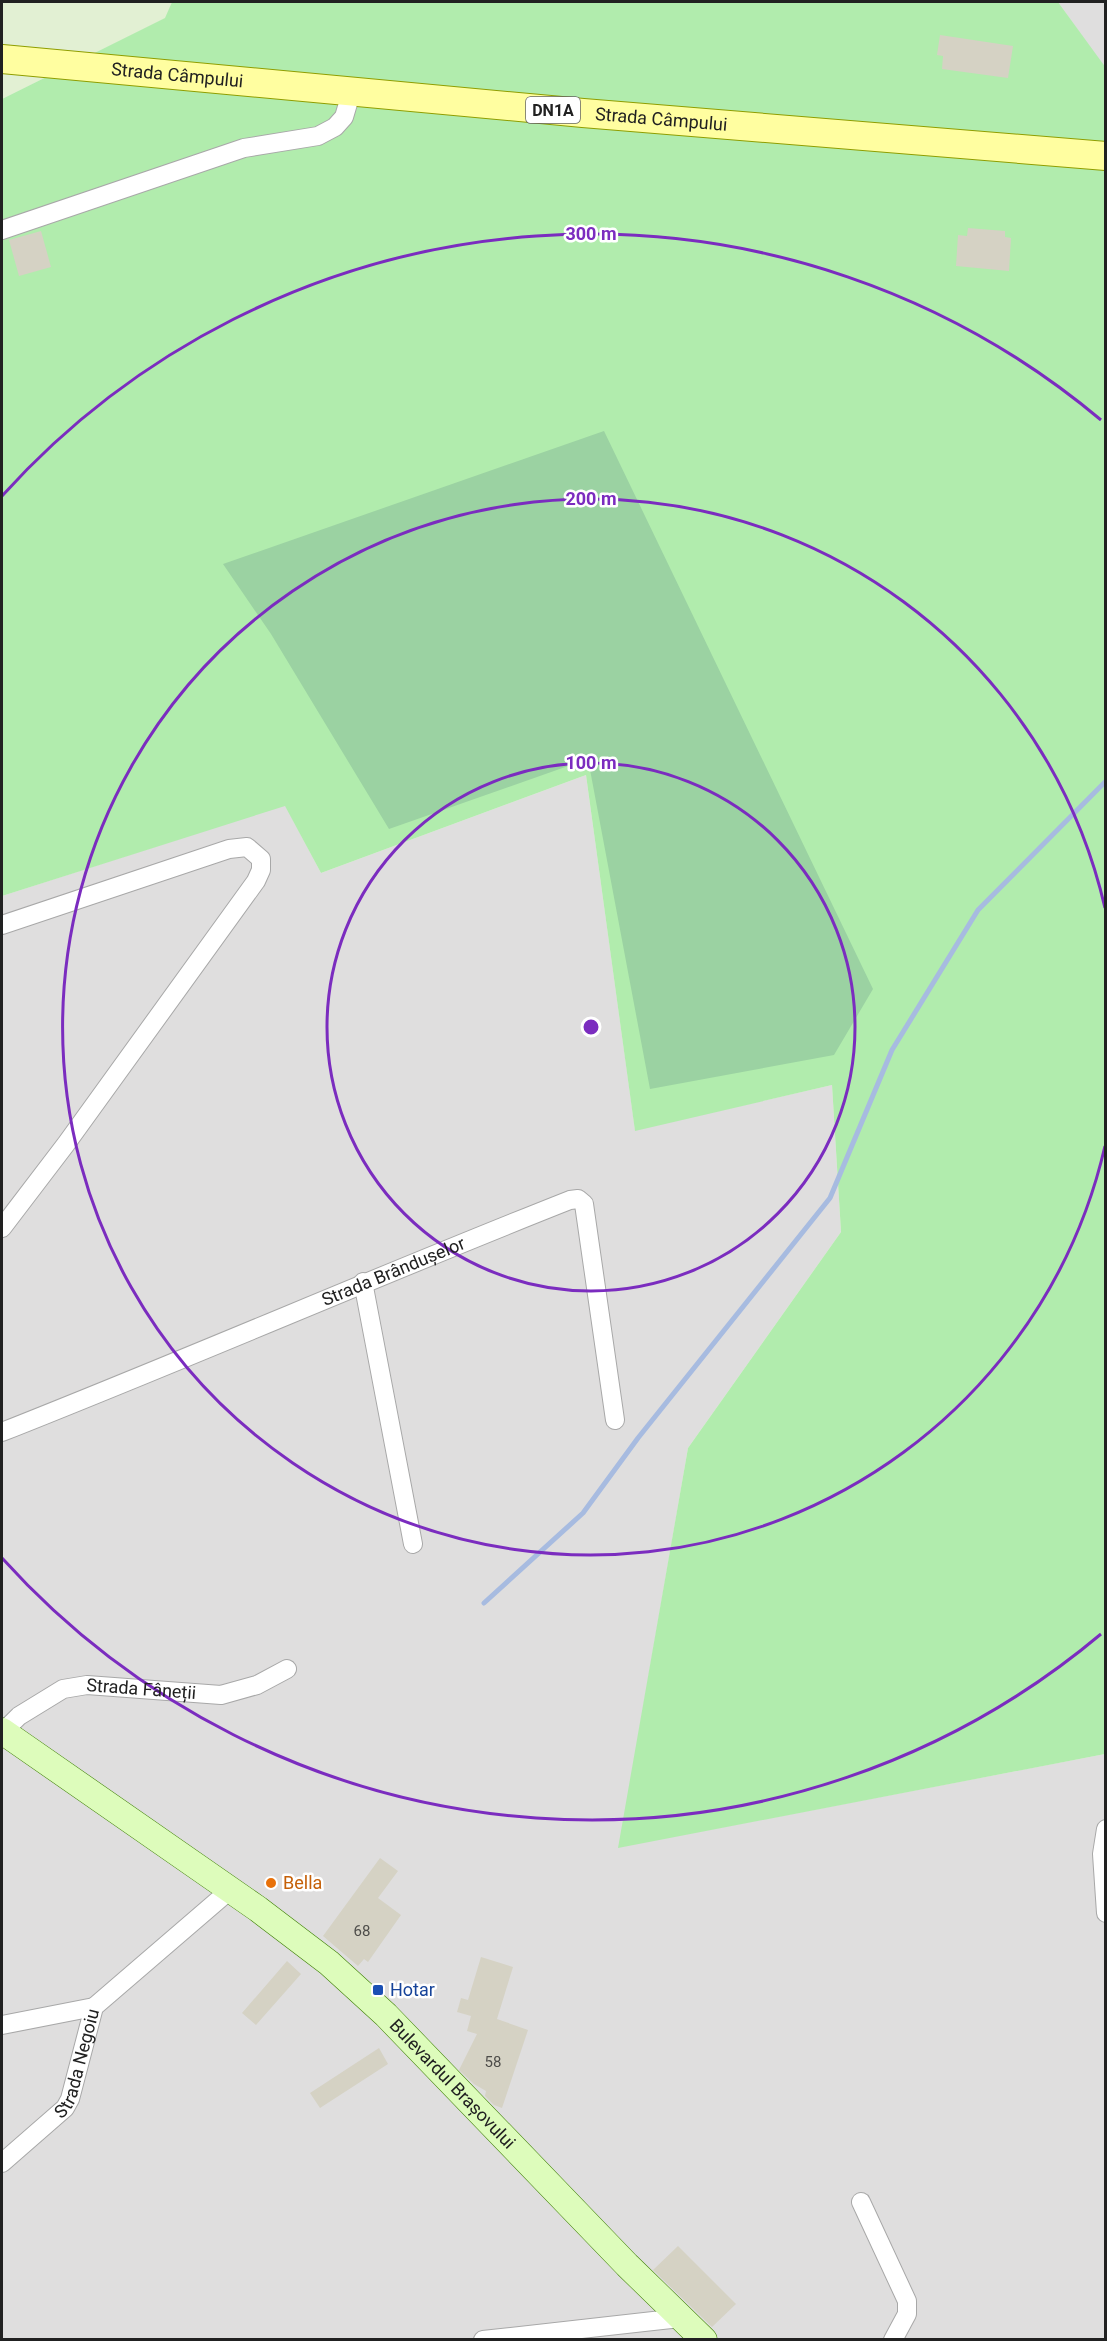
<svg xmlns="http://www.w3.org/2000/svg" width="1107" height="2341" viewBox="0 0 1107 2341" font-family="Roboto,sans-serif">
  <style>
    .residential { fill: #dfdede }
    .farmland { fill: #e2f0d3 }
    .grass { fill: #b1ecad }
    .forest { fill: #9bd2a2 }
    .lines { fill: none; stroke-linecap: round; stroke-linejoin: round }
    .stream { stroke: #a7bbe0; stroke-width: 5 }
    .building { fill: #d5d2c4 }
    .minor-casing { stroke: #a8a8a8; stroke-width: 20 }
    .secondary-casing { stroke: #3c7f02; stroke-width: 27 }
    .primary-casing { stroke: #8f9e00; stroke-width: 30 }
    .minor { stroke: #fff; stroke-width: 18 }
    .secondary { stroke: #ddfcbb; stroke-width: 26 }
    .primary { stroke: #fffea0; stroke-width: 28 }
    .ring { fill: none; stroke: #7b2cbf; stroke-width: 3 }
    .food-dot { fill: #e8710a; stroke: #fff; stroke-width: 2 }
    .transit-dot { fill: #1a4fb4; stroke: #fff; stroke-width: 2 }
    .labels { text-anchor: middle; stroke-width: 5; stroke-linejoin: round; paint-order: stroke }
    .number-label { font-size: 15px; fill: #4e4d4a }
    .shield { fill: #fff; stroke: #646464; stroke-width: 1.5 }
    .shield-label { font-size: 16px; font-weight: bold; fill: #212121 }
    .street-label { font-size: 18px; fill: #212121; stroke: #fff }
    .food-label { font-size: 18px; fill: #c56008; stroke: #fff; text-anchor: start }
    .transit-label { font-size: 18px; fill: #164399; stroke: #fff; text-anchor: start }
    .centre { fill: #7b2cbf; stroke: #fff; stroke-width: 3 }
    .ring-label { font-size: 18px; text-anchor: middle; font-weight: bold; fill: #7b2cbf; stroke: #fff; stroke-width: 5; stroke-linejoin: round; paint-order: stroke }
  </style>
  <rect width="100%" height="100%" fill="#f1f2e8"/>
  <path class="residential" d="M1058,2h47v66z
    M586,775l49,355 197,-45 9,147 -153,216 -69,399 486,-93v585h-1103v-1443l283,-91 36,68z"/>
  <path class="farmland" d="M2,2h170l-6,16 -164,81z"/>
  <path class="grass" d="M172,2h886l48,66 -1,1686 -487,94 70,-400 153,-216 -9,-147 -197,46 -49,-356 -265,98 -36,-67 -283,90v-797l163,-81z"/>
  <path class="forest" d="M604,431l269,558 -39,66 -184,34 -62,-330 -199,70 -118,-195 -48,-70z"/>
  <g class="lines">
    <path class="stream" d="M484,1603l99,-90 55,-75 192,-240 62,-148 86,-140 128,-129"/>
  </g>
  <path class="building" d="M940,35l73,11 -5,32 -66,-9 1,-13 -6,-1z
    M968,228l37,3v6l6,1 -2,33 -53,-5 2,-31 9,1z
    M41,231l10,36 -32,9 -10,-36z
    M380,1858l18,13 -20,27 23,17 -33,47 -4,-3 -6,7 -35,-30z
    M481,1957l32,10 -16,52 31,11 -26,78 -8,-3 -9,-9 1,-5 -12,-7 -15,-14 18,-36 -10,-3 4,-15 -14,-4 4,-14 7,2z
    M287,1961l14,13 -45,51 -14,-12z
    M379,2048l9,16 -68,44 -10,-15z
    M678,2246l58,58 -24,23 -59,-57z"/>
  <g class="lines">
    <defs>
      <g id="minor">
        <path d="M2,230l242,-82 74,-12 17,-9 9,-10 8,-27"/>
        <path d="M2,925l227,-76 18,-2 14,12v11l-5,11 -190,263 -64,84"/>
        <path d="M363,1282l50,262"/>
        <path id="s1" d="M2,1432c190,-75 378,-157 568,-232l8,-1 6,5 31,216"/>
        <path id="s2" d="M3,1732l16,-16 44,-27 24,-4 134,10 36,-10 30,-16"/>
        <path d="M1106,1829l-4,25 4,59"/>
        <path d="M2,2025l92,-18"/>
        <path id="s3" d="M2,2163l63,-55 5,-9 24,-92 136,-117"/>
        <path d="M861,2202l46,99v13l-14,26"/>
        <path d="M483,2340l197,-22"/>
      </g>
      <g id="secondary">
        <path id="s4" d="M2,1731l256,178 71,54 57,52 241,250 77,75"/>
      </g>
      <g id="primary">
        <path id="s5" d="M2,59l581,54 523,43"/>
      </g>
    </defs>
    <use href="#minor" class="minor-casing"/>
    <use href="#secondary" class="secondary-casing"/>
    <use href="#primary" class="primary-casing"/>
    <use href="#minor" class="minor"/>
    <use href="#secondary" class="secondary"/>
    <use href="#primary" class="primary"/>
  </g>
  <g class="ring">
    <circle cx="591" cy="1027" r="264"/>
    <path d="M1105 1146A528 528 0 1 1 1105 908"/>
    <path d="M1101 1634A793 793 0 0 1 2 1558M2 496A793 793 0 0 1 1101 420"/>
  </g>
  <circle class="food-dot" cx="271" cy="1883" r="6"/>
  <rect class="transit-dot" x="372" y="1984" width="12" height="12" rx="3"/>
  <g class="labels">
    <g class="number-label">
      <text x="362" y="1936">68</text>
      <text x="493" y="2067">58</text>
    </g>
    <rect class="shield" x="526" y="97" width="54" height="26" rx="4.5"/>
    <g class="shield-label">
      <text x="553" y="116">DN1A</text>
    </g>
    <g class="street-label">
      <text dy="6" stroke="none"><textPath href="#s5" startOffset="176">Strada Câmpului</textPath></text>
      <text dy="6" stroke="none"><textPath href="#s5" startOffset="662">Strada Câmpului</textPath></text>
      <text dy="6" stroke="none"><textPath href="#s1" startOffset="423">Strada Brândușelor</textPath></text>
      <text dy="6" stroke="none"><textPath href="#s2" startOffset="153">Strada Fâneții</textPath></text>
      <text dy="6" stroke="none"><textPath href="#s3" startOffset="130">Strada Negoiu</textPath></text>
      <text dy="6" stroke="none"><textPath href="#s4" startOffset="574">Bulevardul Brașovului</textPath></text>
    </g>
    <g class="food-label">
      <text x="283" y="1889">Bella</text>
    </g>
    <g class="transit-label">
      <text x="390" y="1996">Hotar</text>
    </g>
  </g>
  <circle cx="591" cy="1027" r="9" class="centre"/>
  <g class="ring-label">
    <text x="591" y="240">300 m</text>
    <text x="591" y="505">200 m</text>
    <text x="591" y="769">100 m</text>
  </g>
  <rect width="1107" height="2341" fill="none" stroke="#212121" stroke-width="6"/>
</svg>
